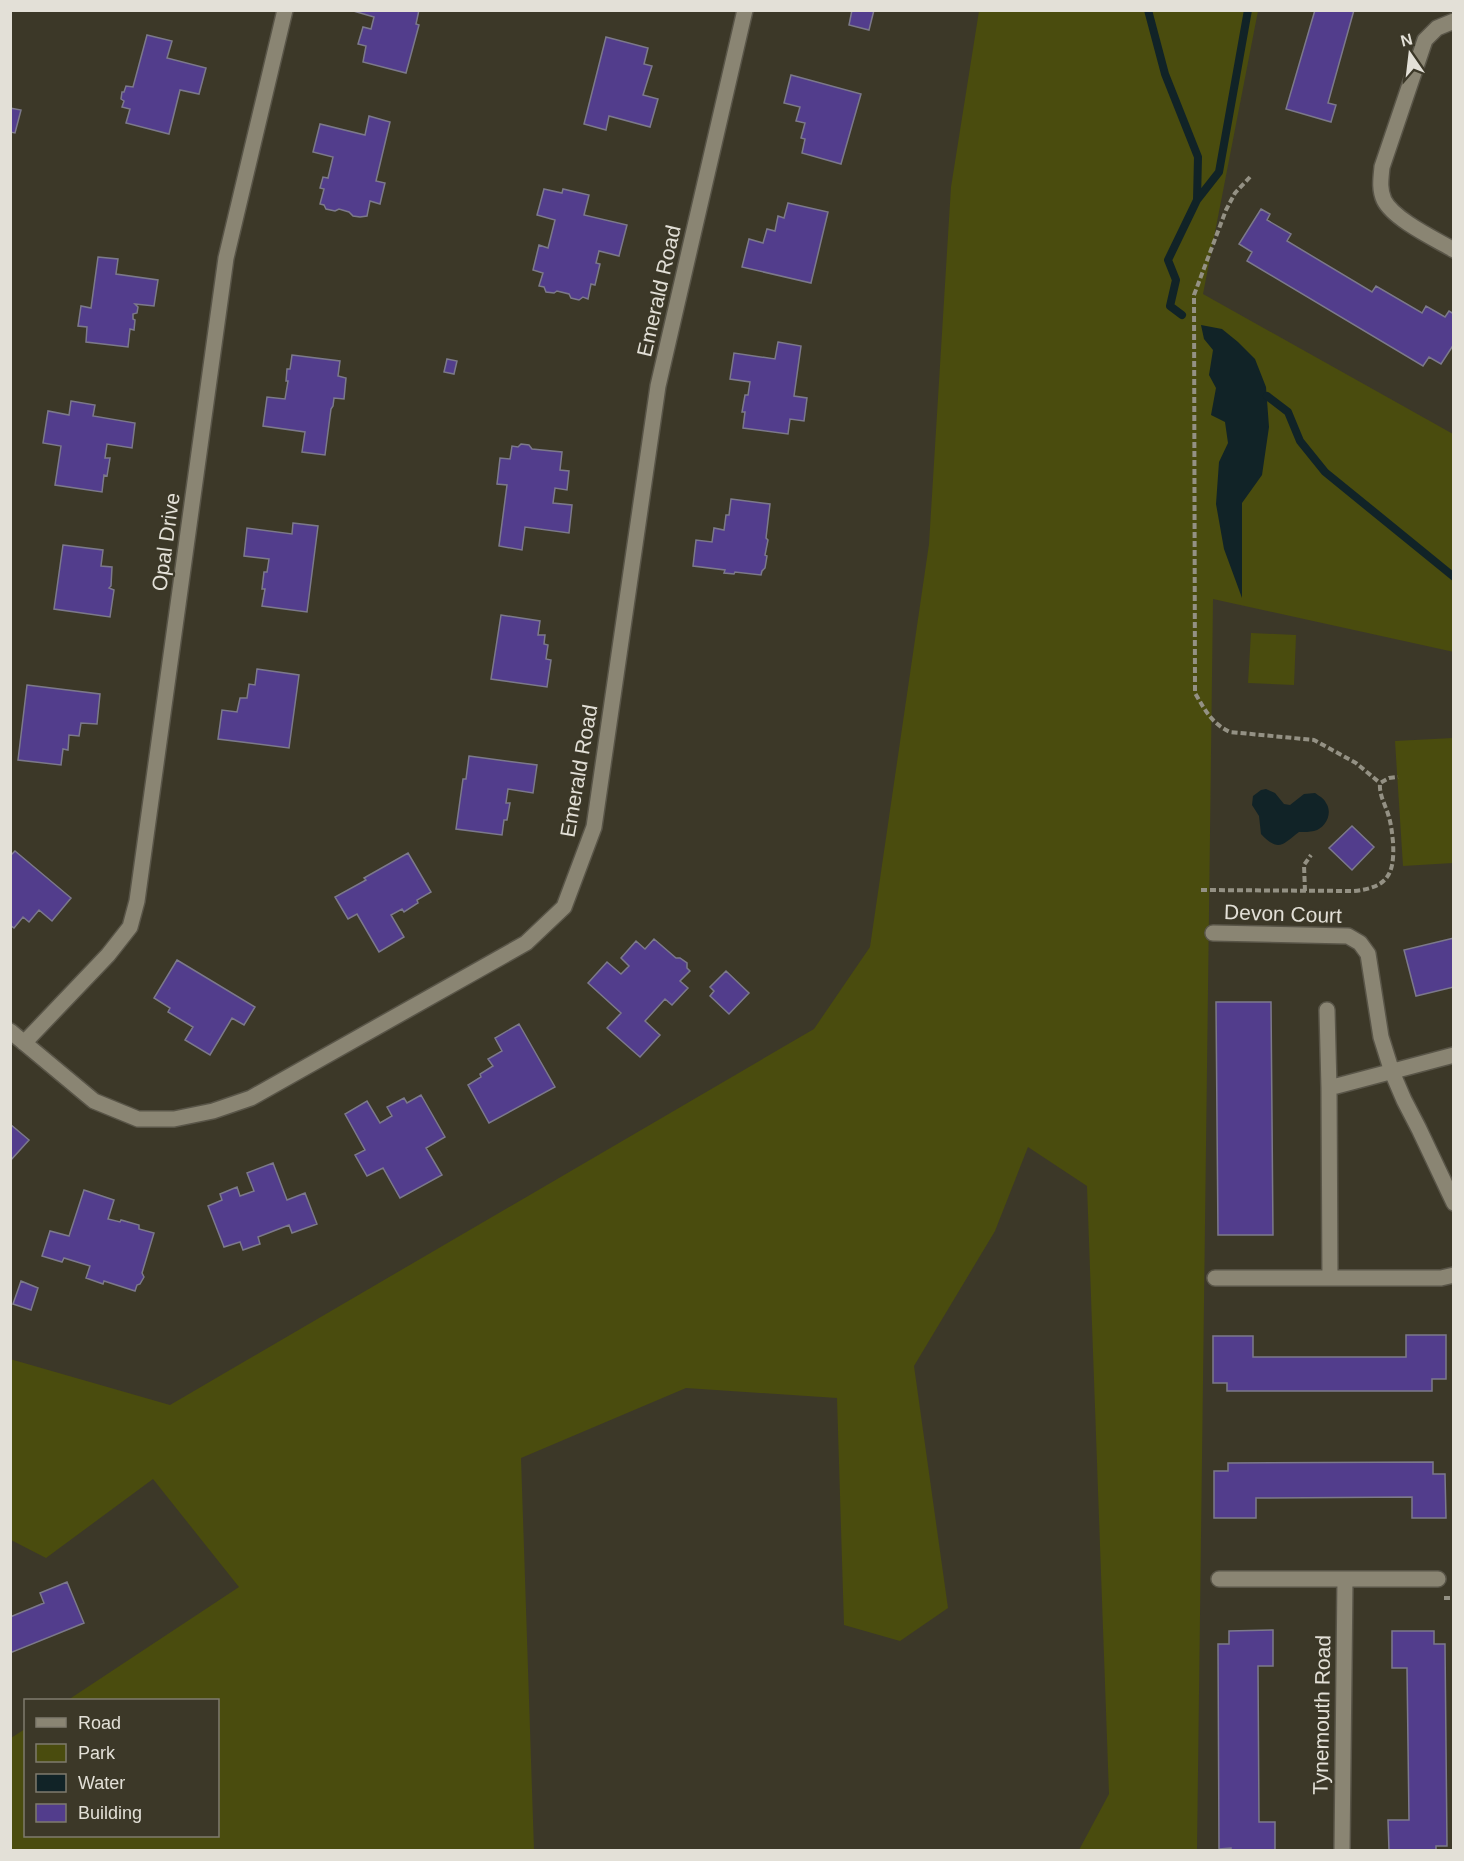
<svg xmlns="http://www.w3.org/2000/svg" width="1464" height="1861" viewBox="0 0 1464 1861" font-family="Helvetica,sans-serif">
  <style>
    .green { fill: #4a4c0e }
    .water { fill: #112327 }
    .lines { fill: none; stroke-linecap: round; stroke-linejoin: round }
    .stream { stroke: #112327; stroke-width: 8 }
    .building { fill: #523d8c; stroke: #7c798b; stroke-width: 1.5 }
    .street-casing { stroke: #595548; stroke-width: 18 }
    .path { stroke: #949184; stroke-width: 4; stroke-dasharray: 6 3; stroke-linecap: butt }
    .street { stroke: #8a8573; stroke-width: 15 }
    .labels { text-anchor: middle; stroke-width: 4.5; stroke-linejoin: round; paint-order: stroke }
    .street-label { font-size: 21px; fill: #e3e0d7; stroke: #3c3828 }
  </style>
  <rect width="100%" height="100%" fill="#3c3828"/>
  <path class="green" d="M979,11h279l-55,283 250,140 1,218 -241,-53 -16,1251h-118l30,-56 -22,-608 -59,-39 -33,84 -81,135 34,242 -48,33 -56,-16 -7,-227 -151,-10 -165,70 13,392h-523v-112l14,-9 1,107h192v-136h-150l171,-113 -86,-108 -107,79 -35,-18 -1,-181 160,46 644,-376 56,-82 59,-403 22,-357z
    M1251,633l45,2 -2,50 -46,-2z
    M1453,738v125l-50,3 -8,-125z"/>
  <path class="water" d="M1201,325l21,4 16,13 17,17 11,28 3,40 -7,48 -20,28v95l-18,-49 -8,-45 3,-42 9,-19 -3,-21 -14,-7 5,-27 -7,-13 4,-25 -9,-11z
    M1266,789l9,4 9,11 6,1 14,-11 11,-1c4,3 9,5 11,10 7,10 0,25 -12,28 -4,1 -10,1 -15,1 -16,12 -20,21 -38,2l-2,-18 -7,-11 1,-9 8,-6z"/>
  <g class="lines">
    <path class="stream" d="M1148,10l17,64 33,83 -1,43 -29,60 8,20 -6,26 12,9
      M1197,200l22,-28 29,-162
      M1267,396l21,16 12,29 25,31 129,105"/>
  </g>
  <path class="building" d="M350,10h69l-3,14 3,1 -13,48 -43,-11 3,-16 -8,-2 5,-17 8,2 3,-12z
    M852,10h22l-5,20 -20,-5z
    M1315,10h39l-26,93 8,2 -5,17 -45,-13z
    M147,35l25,6 -5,17 39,10 -7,26 -19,-4 -11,44 -43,-11 4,-14 -8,-2 2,-6 -3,-2 1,-7h2l2,-6 7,1z
    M606,37l42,11 -4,16 8,2 -9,29 15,4 -8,28 -41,-11 -3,14 -22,-6z
    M791,75l70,19 -20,70 -39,-11 3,-14 -4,-1 4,-15 -9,-2 4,-14 -16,-4z
    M10,108l11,2 -6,23 -5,-1z
    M369,116l21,6 -14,59 9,2 -5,21 -10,-3 -3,15 -7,1 -7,-1 -4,-4 -10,-3 -4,2 -9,-2 -2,-4 -4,-1 4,-15 -4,-1 3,-11 5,1 5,-21 -20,-5 7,-28 45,11z
    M544,189l18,4 1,-4 26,6 -5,20 43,10 -8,31 -20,-5 -3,12 4,1 -5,21 -4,-1 -3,15 -5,-2 -4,3 -8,-2 -2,-4 -12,-3 -3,2 -8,-1 -2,-5 -5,-1 4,-13 -10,-3 6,-25 9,3 7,-28 -18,-5z
    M788,203l40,9 -17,71 -69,-16 7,-28 14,4 4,-14 8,2 3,-15 6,2z
    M1261,209l9,5 -3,6 24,14 -4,7 85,51 4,-6 46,27 4,-7 19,11 4,-6 5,3v30l-13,20 -12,-7 -6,9 -176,-105 5,-9 -13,-8z
    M98,257l20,2 -2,15 42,6 -4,26 -19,-2 3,3 -1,6 -4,1v5l2,1 -1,10 -4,-1 -2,18 -42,-5 1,-15 -9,-1 3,-20 10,2z
    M778,342l23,4 -7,50 13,2 -3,23 -14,-2 -2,15 -45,-6 2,-16h-3l3,-17h3l2,-13 -20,-3 4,-26 41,6z
    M292,355l48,6 -2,15 8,2 -2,21 -10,-1 -1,8 -2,3 -6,46 -23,-3 3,-20 -42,-6 4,-29 18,2 3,-18h-2l1,-12h3z
    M447,359l10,2 -3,13 -10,-2z
    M71,401l24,4 -2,11 42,7 -3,25 -25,-4 -2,14h5l-3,18 -3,-1 -2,17 -47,-7 6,-39 -18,-3 5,-32 21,4z
    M521,444l8,1 3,4 30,3 -2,18 9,1 -2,19 -12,-2 -2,15 19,2 -3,28 -44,-6 -3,23 -23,-4 8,-61 -10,-1 3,-26 10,1 2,-13 6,1z
    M731,499l39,5 -4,34 2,2 -3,15 2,1 -2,12 -3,3 -1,4 -26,-3 -1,2 -10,-1 1,-3 -32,-4 3,-26 16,2 2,-14 10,2 2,-15h3z
    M293,523l25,3 -11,86 -45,-6 3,-17h-3l2,-17h3l2,-13 -25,-3 3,-28 45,6z
    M63,545l40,5 -2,16 11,1 -1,19 -2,2 5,2 -4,27 -56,-8z
    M501,615l39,6 -2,14h7l-1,9 4,1 -2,14 5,1 -4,27 -56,-8z
    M257,669l42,6 -10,73 -71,-9 4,-29 15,2 3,-14h7l2,-14 6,1z
    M27,685l73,9 -3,30 -16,-1 -2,13 -10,-1 -1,15 -5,-1 -2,16 -43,-5z
    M469,756l68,9 -4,28 -25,-4 -2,14h4l-3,17h-3l-2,15 -46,-6 7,-50h3z
    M1352,826l22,21 -22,23 -23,-22z
    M15,851l56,47 -19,23 -13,-11 -10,12 -6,-5 -9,11 -4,-3v-69z
    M408,853l23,39 -14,8 1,3 -14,9 -2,-3 -11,6 13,22 -25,15 -22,-38 -9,5 -13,-22 31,-17 -2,-2z
    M1454,938v49l-38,9 -12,-46z
    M654,939l22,19h4l7,5v5l3,3 -10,10 8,7 -16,17 -7,-6 -20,22 15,14 -20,22 -33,-29 14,-15 -33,-30 19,-21 14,12 8,-8 -8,-8 15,-17 9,8z
    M177,960l78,47 -11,18 -12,-7 -22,37 -25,-15 8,-13 -25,-15 2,-4 -16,-10z
    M726,971l23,22 -20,21 -19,-18 4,-5 -4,-4z
    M1216,1002h55l2,233h-55z
    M519,1024l36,63 -66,36 -21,-38 13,-8 -1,-3 13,-8 -5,-7 14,-8 -7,-13z
    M421,1095l24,42 -19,11 16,27 -42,23 -17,-30 -16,8 -12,-21 10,-5 -20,-36 22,-13 13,22 12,-7 -5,-9 17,-9 3,5z
    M10,1124l19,16 -19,21z
    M273,1163l14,37 18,-7 12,31 -25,9 -3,-8 -31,12 2,7 -17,6 -3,-8 -16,5 -16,-41 14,-6 -2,-6 17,-7 3,9 14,-5 -7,-18z
    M84,1190l30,10 -6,19 12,3 1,-2 18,5v4l15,4 -12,40 2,4 -4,7 -3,1 -2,6 -31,-10 -1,3 -17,-6 4,-12 -26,-8 -2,4 -20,-6 8,-25 19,5z
    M21,1281l17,7 -7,22 -18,-6z
    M1406,1335h40v44h-14v12h-205v-8h-14v-47h40v21h153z
    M1433,1462v12h12l1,44h-34v-21l-156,1v20h-42v-47h14v-8z
    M67,1582l17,41 -74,30v-36l34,-14 -4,-10z
    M1273,1630v36h-15l1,156h16v28h-44v-2l-12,1 -1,-205h11v-13z
    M1392,1631h42v13h11l2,202h-11v4h-47l-1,-30h21l-2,-152h-15z"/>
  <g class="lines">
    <defs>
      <path id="street" d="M1454,21l-17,7 -12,12 -43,127c-1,11 -3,22 2,33 9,19 51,39 70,50
        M1213,933l135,3 12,7 8,11 13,83 11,35 12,28 15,29 35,74
        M1327,1010l2,78 1,190
        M10,1031l84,70 44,18h36l39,-8 38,-13 275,-155 38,-36 30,-80 64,-441 87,-376
        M24,1043l84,-88 22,-28 7,-26 89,-643 59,-248
        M1329,1088l125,-33
        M1215,1278h226l13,-3
        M1219,1579h219
        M1342,1850l3,-271"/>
    </defs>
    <use href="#street" class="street-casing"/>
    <path class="path" d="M1250,177l-15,16 -9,17 -32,85 1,398c10,17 16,30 35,39l84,8 42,23 24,20
      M1201,890l152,1c34,-3 42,-16 40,-49 -1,-10 -2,-19 -5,-28 -3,-10 -9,-19 -8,-31l9,-5 9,-1
      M1305,891l-1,-26 7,-10
      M1313,915l-1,-2 8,-1
      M1444,1598h10"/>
    <use href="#street" class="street"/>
  </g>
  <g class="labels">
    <g class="street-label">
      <text transform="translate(659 291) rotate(-77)" y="7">Emerald Road</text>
      <text transform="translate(166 542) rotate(-82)" y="7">Opal Drive</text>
      <text transform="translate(579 771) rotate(-80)" y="7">Emerald Road</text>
      <text transform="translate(1283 914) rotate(2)" y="7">Devon Court</text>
      <text transform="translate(1322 1715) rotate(-89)" y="7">Tynemouth Road</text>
    </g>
  </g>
  <rect width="1464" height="1861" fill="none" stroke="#e3e0d7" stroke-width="24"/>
  <rect x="24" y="1699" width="195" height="138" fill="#3c3828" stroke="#7f7b6e" stroke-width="1.5"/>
  <rect x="36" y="1718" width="30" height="9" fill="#8a8573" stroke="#7f7b6e" stroke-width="1.5"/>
  <text x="78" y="1729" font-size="18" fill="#e3e0d7">Road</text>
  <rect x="36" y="1744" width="30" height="18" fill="#4a4c0e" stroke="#7f7b6e" stroke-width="1.5"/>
  <text x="78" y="1759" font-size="18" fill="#e3e0d7">Park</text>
  <rect x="36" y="1774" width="30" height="18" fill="#112327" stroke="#7f7b6e" stroke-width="1.5"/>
  <text x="78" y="1789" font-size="18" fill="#e3e0d7">Water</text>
  <rect x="36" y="1804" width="30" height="18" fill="#523d8c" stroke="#7f7b6e" stroke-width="1.5"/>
  <text x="78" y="1819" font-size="18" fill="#e3e0d7">Building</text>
  <g transform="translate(1410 54) rotate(346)" stroke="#3c3828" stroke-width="4.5" paint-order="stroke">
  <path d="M0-4.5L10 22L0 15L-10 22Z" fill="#e3e0d7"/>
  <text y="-9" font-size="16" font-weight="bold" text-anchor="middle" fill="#e3e0d7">N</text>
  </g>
</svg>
